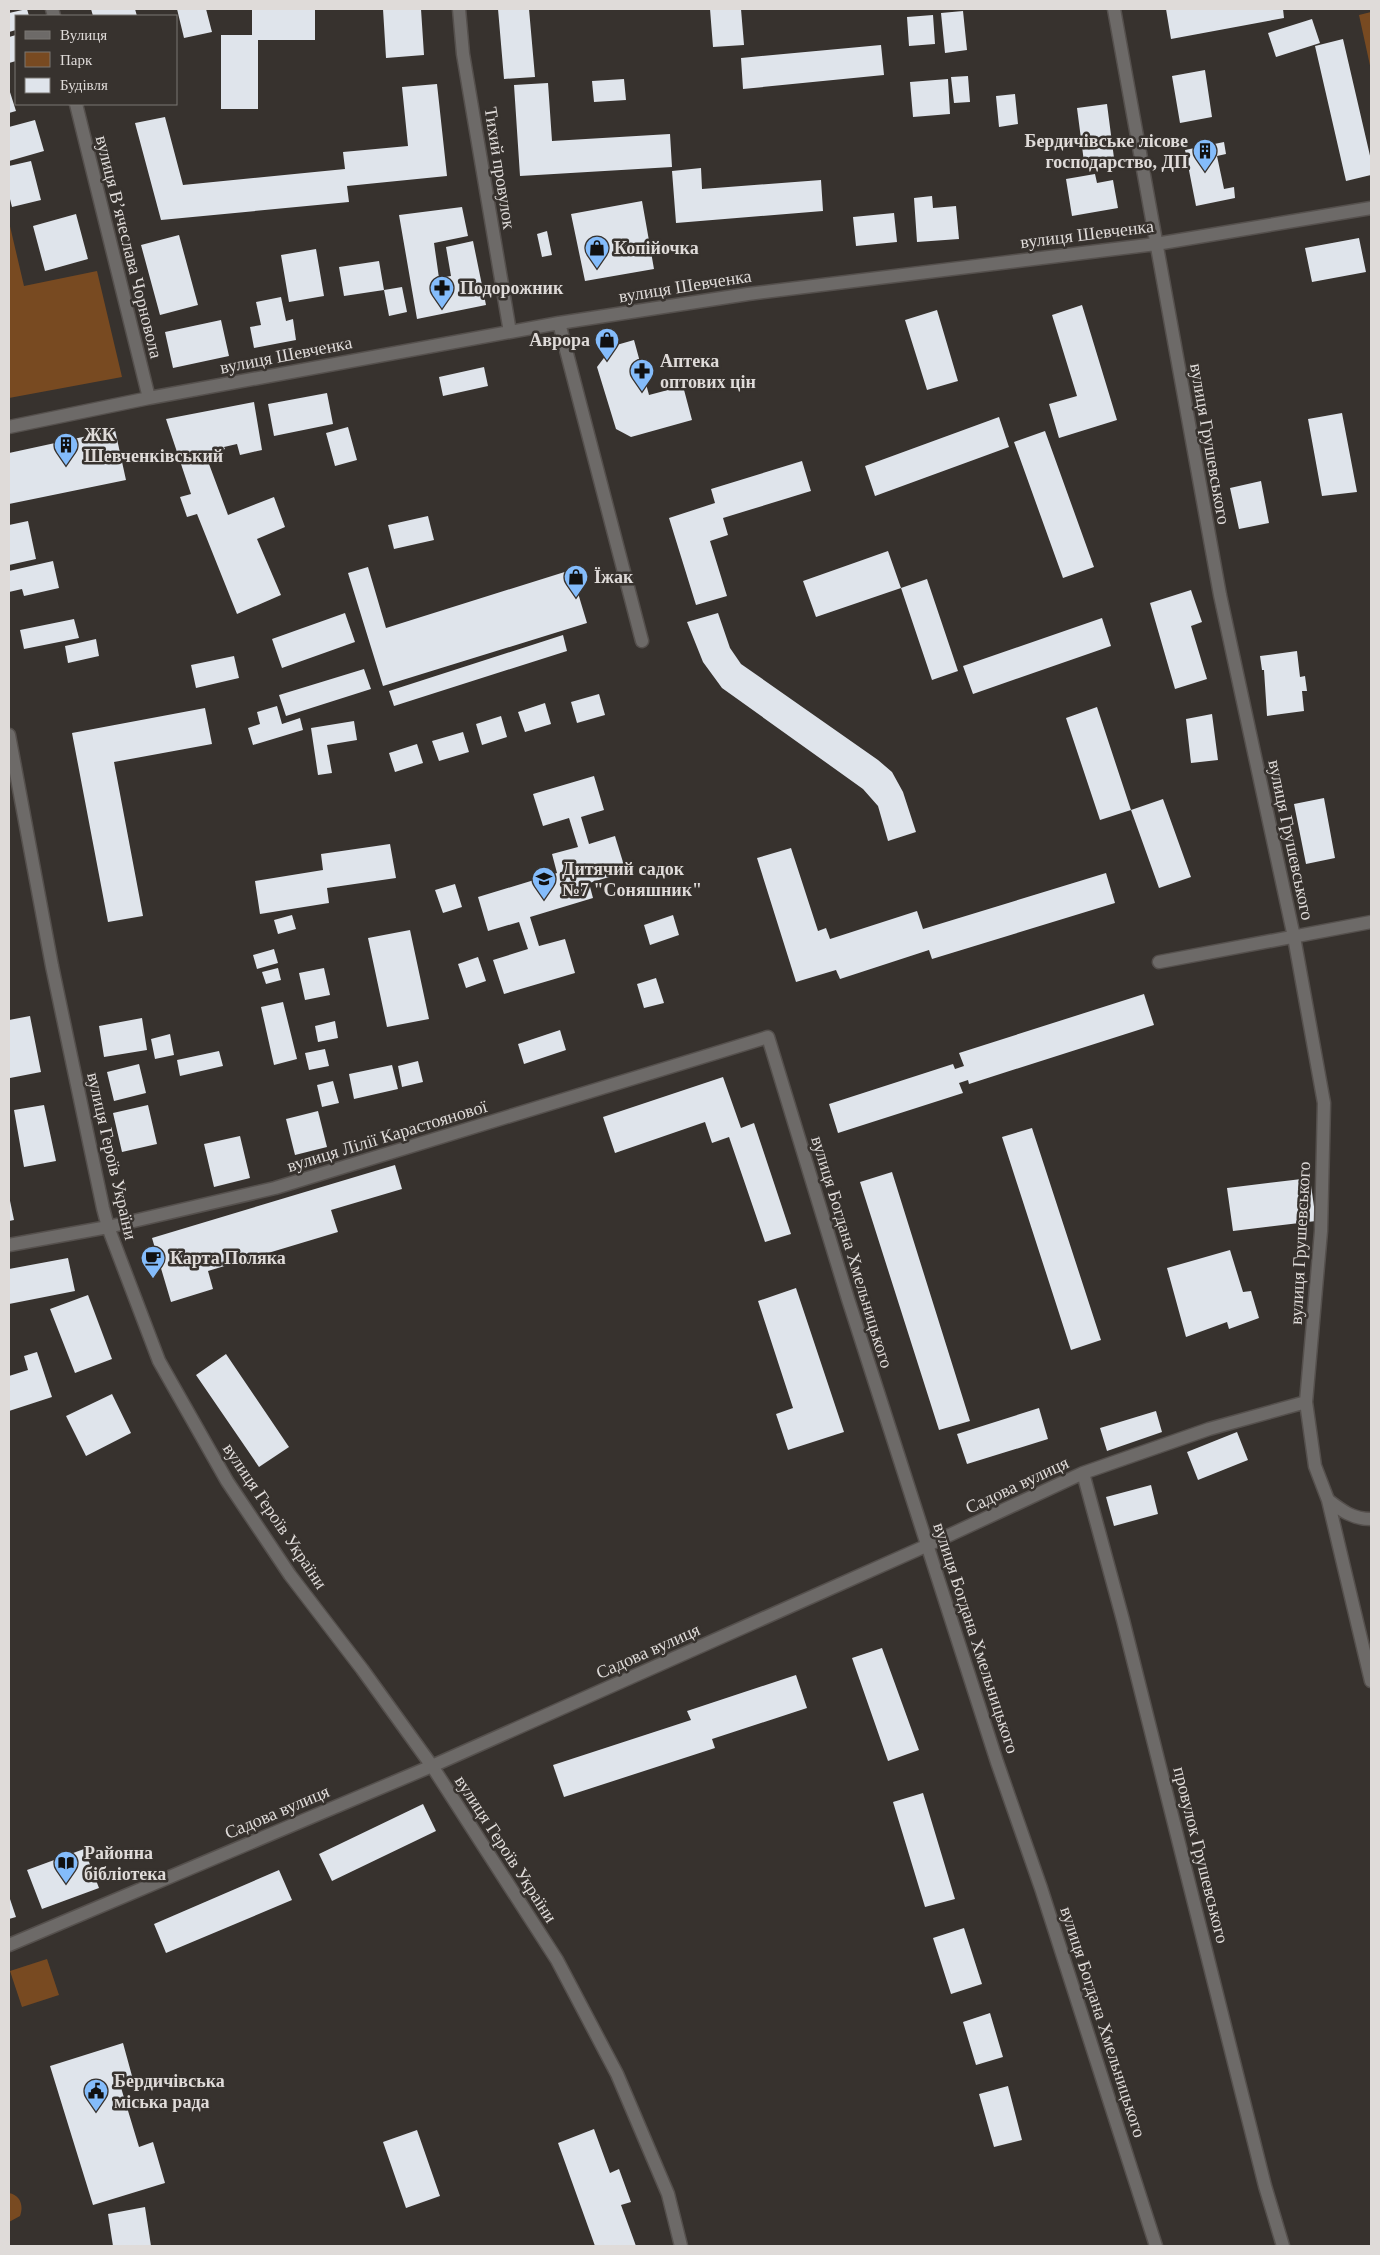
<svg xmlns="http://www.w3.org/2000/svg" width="1380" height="2255" viewBox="0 0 1380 2255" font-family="Georgia,serif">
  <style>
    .green { fill: #784a21 }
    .building { fill: #dfe4eb }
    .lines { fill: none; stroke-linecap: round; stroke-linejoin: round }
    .minor-casing { stroke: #55504d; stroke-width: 15 }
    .minor { stroke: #6d6a68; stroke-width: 12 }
    .labels { text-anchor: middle; stroke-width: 5; stroke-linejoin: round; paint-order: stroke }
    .poi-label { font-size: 18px; font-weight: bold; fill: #dfdbd9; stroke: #37322e; text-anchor: start }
    .street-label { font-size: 18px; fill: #dfdbd9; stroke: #37322e }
  </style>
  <rect width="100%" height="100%" fill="#37322e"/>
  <path class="green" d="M1371,12v58l-12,-55z
    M9,222l15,64 73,-15 25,106 -113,21z
    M47,1959l12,36 -37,12 -12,-36z
    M9,2193c11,2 15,12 11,23l-11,6z"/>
  <path class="building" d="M27,9l2,7h-13v14l-7,2v-19z
    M91,9h44l2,7h-44z
    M177,9h29l6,23 -28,6z
    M252,9h63v31h-57v69h-37v-74h31z
    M383,9h38l3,46 -38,3z
    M498,9h31l6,68 -31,2z
    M710,9h31l3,36 -31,2z
    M1166,9h117l1,9 -113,21z
    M963,11l4,39 -22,3 -4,-40z
    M933,15l2,29 -26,2 -2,-29z
    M1312,19l8,24 -44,14 -8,-24z
    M16,35v26l-7,2v-26z
    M1343,39l28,121v15l-25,6 -31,-135z
    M881,45l3,30 -141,14 -2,-31z
    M1205,70l7,47 -32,6 -8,-47z
    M968,76l2,26 -16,1 -3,-26z
    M624,79l2,21 -32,2 -2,-21z
    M948,79l2,35 -37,3 -3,-35z
    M548,83l4,58 118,-7 2,33 -152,9 -6,-91z
    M437,84l10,92 -100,10 2,16 -188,18 -26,-97 30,-6 18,68 162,-16 -2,-17 65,-6 -6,-59z
    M9,89l7,22 -7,2z
    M1015,94l3,30 -19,3 -3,-31z
    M1107,104l7,54 -30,4 -7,-54z
    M35,120l9,31 -35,10v-34z
    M1224,142l2,12 -9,2 7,33 10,-2 1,11 -39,8 -11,-56z
    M31,161l10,39 -29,7 -3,-12v-29z
    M701,168l1,21 119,-9 2,31 -147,12 -4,-52z
    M1095,174l2,9 16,-3 5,28 -46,8 -6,-37z
    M932,196l1,12 23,-2 3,33 -42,3 -3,-44z
    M642,201l12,68 -69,12 -14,-67z
    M462,207l6,29 -34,7 5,35 12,-2 -5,-29 27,-6 13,64 -69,14 -18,-104z
    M894,213l3,29 -41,4 -3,-29z
    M76,214l12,45 -43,12 -12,-45z
    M547,231l5,24 -10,2 -5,-23z
    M179,235l19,70 -38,10 -19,-70z
    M1359,238l7,34 -54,10 -7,-34z
    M316,249l8,47 -35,6 -8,-47z
    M379,261l5,29 -40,6 -5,-29z
    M402,287l5,25 -18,4 -5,-26z
    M281,297l5,24 7,-2 3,21 -42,8 -4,-21 11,-2 -5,-23z
    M1082,305l35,115 -58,18 -10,-34 28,-8 -25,-81z
    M937,310l21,71 -31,9 -22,-70z
    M221,320l8,36 -56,12 -8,-36z
    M634,340l15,55 34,-9 9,34 -61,17 -15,-8 -19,-62 16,-21z
    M484,367l4,19 -45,10 -4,-19z
    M327,393l6,31 -59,12 -6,-32z
    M254,402l8,48 -22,5 -3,-11 -13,3 1,2 -19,7 22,59 46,-18 11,30 -28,12 24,56 -44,19 -40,-100 -10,3 -7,-20 11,-3 -25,-75z
    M1342,413l15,79 -35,4 -14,-77z
    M999,417l10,30 -134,49 -10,-30z
    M348,427l9,33 -22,6 -9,-33z
    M115,430l11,50 -117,24v-51z
    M1045,431l49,136 -31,11 -49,-136z
    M802,461l9,30 -88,27 5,17 -18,6 17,55 -31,9 -27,-87 46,-15 -4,-14z
    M1261,481l8,42 -30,6 -9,-41z
    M428,516l6,24 -40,9 -6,-24z
    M28,521l8,38 -27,6v-40z
    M888,551l13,37 26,-9 31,92 -26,9 -31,-92 -85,29 -13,-36z
    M53,561l6,27 -35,8 -2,-7 -13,3v-21z
    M368,567l18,61 185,-58 16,53 -204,63 -35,-113z
    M1191,590l11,32 -11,4 16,53 -32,10 -25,-86z
    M345,613l10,29 -73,26 -10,-29z
    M718,613l12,35 11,16 137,96 14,12 11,20 13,40 -28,9 -10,-35 -15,-17 -141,-101 -19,-26 -16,-40z
    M1102,618l9,28 -138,48 -10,-28z
    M74,619l5,19 -55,11 -4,-19z
    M563,635l4,16 -173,55 -5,-15z
    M96,639l3,17 -31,7 -3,-17z
    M1297,651l3,26 5,-1 2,15h-5l2,20 -37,5 -3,-46h-2l-2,-14z
    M234,656l5,22 -43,10 -5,-23z
    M364,669l7,20 -85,27 -7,-21z
    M599,694l6,21 -28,8 -6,-21z
    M545,703l6,21 -26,8 -7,-20z
    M277,706l5,18 18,-6 3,12 -50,15 -5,-17 12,-4 -3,-12z
    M1097,707l34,103 -31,10 -34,-102z
    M205,708l7,36 -98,18 29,154 -35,6 -36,-189z
    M1212,714l6,46 -27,3 -5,-44z
    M501,716l6,21 -25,8 -6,-21z
    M354,721l3,19 -30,5 5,28 -14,2 -7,-47z
    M463,732l6,20 -30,9 -7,-20z
    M417,744l6,19 -28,9 -6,-19z
    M594,776l10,34 -23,7 8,27 26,-8 11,36 -37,11 4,15 -63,19 9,29 26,-7 10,34 -71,21 -11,-34 35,-11 -9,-27 -31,9 -10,-34 79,-24 -5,-19 26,-7 -9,-29 -26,8 -10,-32z
    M1324,798l11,60 -29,6 -12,-60z
    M1163,799l28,78 -32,11 -28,-78z
    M390,844l6,34 -69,10 2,15 -69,11 -5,-33 68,-11 -2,-16z
    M791,848l27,83 8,-3 4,11 87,-28 6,18 183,-56 9,30 -183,56 -3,-9 -89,29 -4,-9 -40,12 -39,-124z
    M455,884l7,23 -19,6 -8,-23z
    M292,915l4,14 -18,5 -4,-14z
    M673,915l6,20 -29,10 -6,-20z
    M410,930l19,89 -42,8 -19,-89z
    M274,949l4,14 -21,6 -4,-14z
    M478,957l8,24 -20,7 -8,-24z
    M278,968l3,12 -15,4 -4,-12z
    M324,968l6,27 -25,5 -6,-27z
    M656,978l8,25 -20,5 -7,-24z
    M1144,994l10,31 -185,59 -1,-4 -9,3 4,10 -125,40 -9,-29 124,-40 2,5 9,-3 -5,-13z
    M283,1002l14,57 -23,6 -13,-58z
    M30,1016l11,56 -31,6 -1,-58z
    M142,1018l5,32 -43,7 -5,-31z
    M335,1021l3,17 -20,4 -3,-16z
    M560,1030l6,20 -42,14 -6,-20z
    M170,1034l4,21 -19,4 -4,-20z
    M325,1049l4,17 -20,4 -4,-17z
    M219,1051l4,15 -43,10 -3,-16z
    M418,1061l5,21 -21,5 -4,-21z
    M139,1064l7,29 -32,8 -7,-29z
    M392,1065l6,24 -44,10 -5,-25z
    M723,1077l18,51 13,-5 37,111 -26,8 -36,-105 -17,6 -7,-21 -90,31 -12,-36z
    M333,1081l6,22 -17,4 -5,-22z
    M44,1105l12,56 -32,6 -10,-57z
    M148,1105l9,39 -35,8 -9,-39z
    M318,1111l9,36 -32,8 -9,-36z
    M1032,1128l69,212 -30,10 -69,-213z
    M240,1136l10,42 -36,9 -10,-43z
    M395,1165l7,24 -71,21 7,22 -130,39 5,18 -42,13 -19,-64z
    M892,1172l78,249 -31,9 -79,-248z
    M1310,1178l6,43 -83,10 -6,-43z
    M9,1196l5,24 -5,1z
    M1230,1250l13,42 8,-1 8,27 -30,11 -2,-7 -41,15 -19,-69z
    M68,1258l7,33 -66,13v-35z
    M796,1288l48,144 -56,18 -12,-36 17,-6 -35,-107z
    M88,1295l24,64 -37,14 -25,-64z
    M37,1352l15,45 -43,14v-35l19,-6 -4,-14z
    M226,1354l63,93 -30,20 -63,-92z
    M112,1394l19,39 -45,23 -20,-40z
    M1039,1408l9,31 -81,25 -10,-30z
    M1156,1411l6,21 -55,19 -7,-23z
    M1237,1432l11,28 -50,20 -11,-28z
    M1151,1485l7,29 -44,12 -8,-29z
    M882,1648l37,102 -31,11 -36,-103z
    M796,1675l11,33 -95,31 3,9 -151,49 -11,-32 138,-45 -4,-9z
    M923,1793l32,106 -30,8 -32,-105z
    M423,1804l13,27 -104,50 -13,-27z
    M84,1849l15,39 -57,21 -15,-39z
    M279,1870l13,30 -126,53 -12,-29z
    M9,1896l7,21 -7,2z
    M964,1928l18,56 -31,10 -18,-56z
    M990,2013l13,44 -27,8 -13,-43z
    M123,2043l9,33 -13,5 20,66 14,-5 12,41 -72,22 -43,-139z
    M1008,2086l14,54 -28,7 -15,-53z
    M594,2129l16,44 9,-4 12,33 -10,3 15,41h-41l-37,-103z
    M417,2130l23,66 -34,12 -23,-66z
    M145,2207l6,39h-38l-5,-32z"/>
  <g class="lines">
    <defs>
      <path id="minor" d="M52,9l2,7
        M459,9l4,45 47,278
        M1114,9l106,586 74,342 30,166 -3,128 -15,171 9,64 13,34 43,181
        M76,104l73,294
        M559,323l83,318
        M9,427l140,-29 410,-75 189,-29 408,-50 215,-36
        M9,735l43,231 51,242 5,19 51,134 68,120 63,94 72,94 70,97 125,194 60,114 51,120 13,52
        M1159,962l212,-40
        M9,1245l99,-18 167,-39 493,-151 80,262 149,463 44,126 115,358
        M1083,1473l40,147 142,566 18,60
        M1328,1500c14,11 25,19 43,19
        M9,1945l423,-179 496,-221 155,-72 126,-44 97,-27"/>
    </defs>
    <use href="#minor" class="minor-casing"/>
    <use href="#minor" class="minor"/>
  </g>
  <defs>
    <symbol id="building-pin" viewBox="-11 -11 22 30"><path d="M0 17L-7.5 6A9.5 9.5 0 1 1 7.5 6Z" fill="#84bcfb" stroke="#37322e"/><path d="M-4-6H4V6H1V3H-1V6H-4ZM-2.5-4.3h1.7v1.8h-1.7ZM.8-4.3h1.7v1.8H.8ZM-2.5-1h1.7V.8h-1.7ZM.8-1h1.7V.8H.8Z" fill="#111"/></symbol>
    <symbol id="shop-pin" viewBox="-11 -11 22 30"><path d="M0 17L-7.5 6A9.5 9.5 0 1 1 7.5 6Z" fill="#84bcfb" stroke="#37322e"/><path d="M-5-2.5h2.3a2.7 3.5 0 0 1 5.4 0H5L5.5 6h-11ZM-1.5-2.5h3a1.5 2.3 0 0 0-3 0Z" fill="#111"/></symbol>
    <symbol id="pharmacy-pin" viewBox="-11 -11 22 30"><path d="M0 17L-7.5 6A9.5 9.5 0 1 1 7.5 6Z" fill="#84bcfb" stroke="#37322e"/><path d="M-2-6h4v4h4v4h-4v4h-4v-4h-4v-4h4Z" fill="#111"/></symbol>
    <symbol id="school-pin" viewBox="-11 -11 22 30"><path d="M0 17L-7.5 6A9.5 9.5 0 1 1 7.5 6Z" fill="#84bcfb" stroke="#37322e"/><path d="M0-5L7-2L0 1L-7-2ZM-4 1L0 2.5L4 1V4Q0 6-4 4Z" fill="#111"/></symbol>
    <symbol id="cafe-pin" viewBox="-11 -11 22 30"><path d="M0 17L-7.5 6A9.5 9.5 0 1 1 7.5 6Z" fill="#84bcfb" stroke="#37322e"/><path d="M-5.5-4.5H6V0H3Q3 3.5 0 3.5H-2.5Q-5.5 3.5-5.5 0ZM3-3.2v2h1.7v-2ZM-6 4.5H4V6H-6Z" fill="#111"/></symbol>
    <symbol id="library-pin" viewBox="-11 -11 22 30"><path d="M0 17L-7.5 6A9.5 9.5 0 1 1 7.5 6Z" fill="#84bcfb" stroke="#37322e"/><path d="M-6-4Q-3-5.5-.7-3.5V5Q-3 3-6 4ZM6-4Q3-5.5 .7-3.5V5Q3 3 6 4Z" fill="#111"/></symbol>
    <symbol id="civic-pin" viewBox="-11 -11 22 30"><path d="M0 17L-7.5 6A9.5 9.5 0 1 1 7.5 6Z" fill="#84bcfb" stroke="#37322e"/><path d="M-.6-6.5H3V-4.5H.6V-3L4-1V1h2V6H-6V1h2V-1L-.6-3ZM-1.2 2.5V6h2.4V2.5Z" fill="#111"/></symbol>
  </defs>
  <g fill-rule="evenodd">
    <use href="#building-pin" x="1191" y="137" width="28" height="38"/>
    <use href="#shop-pin" x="583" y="234" width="28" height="38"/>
    <use href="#pharmacy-pin" x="428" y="274" width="28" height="38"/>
    <use href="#shop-pin" x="593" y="326" width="28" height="38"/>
    <use href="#pharmacy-pin" x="628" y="357" width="28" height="38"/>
    <use href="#building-pin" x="52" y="431" width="28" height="38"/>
    <use href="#shop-pin" x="562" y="563" width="28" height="38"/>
    <use href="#school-pin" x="530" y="865" width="28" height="38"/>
    <use href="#cafe-pin" x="139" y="1244" width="28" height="38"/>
    <use href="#library-pin" x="52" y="1849" width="28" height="38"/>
    <use href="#civic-pin" x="82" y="2077" width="28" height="38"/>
  </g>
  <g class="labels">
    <g class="poi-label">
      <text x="1188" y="147" text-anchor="end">Бердичівське лісове<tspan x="1188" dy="21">господарство, ДП</tspan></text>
      <text x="614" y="254">Копійочка</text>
      <text x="460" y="294">Подорожник</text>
      <text x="590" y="346" text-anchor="end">Аврора</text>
      <text x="660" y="367">Аптека<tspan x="660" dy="21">оптових цін</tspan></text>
      <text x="84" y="441">ЖК<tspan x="84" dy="21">Шевченківський</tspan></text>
      <text x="594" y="583">Їжак</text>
      <text x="562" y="875">Дитячий садок<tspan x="562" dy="21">№7 "Соняшник"</tspan></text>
      <text x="170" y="1264">Карта Поляка</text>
      <text x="84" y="1859">Районна<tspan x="84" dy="21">бібліотека</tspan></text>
      <text x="114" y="2087">Бердичівська<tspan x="114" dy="21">міська рада</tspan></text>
    </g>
    <g class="street-label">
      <text transform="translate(500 168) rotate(81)" y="6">Тихий провулок</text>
      <text transform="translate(1087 234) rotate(-7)" y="6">вулиця Шевченка</text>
      <text transform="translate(129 247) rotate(76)" y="6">вулиця Вʼячеслава Чорновола</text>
      <text transform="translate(685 286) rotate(-9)" y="6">вулиця Шевченка</text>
      <text transform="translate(286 355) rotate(-11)" y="6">вулиця Шевченка</text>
      <text transform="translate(1210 444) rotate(80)" y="6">вулиця Грушевського</text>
      <text transform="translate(1291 840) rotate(78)" y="6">вулиця Грушевського</text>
      <text transform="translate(387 1136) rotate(-17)" y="6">вулиця Лілії Карастоянової</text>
      <text transform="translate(112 1156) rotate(77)" y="6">вулиця Героїв України</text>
      <text transform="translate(1300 1243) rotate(-87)" y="6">вулиця Грушевського</text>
      <text transform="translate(852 1252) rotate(73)" y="6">вулиця Богдана Хмельницького</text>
      <text transform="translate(1017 1485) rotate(-25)" y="6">Садова вулиця</text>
      <text transform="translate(275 1516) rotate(56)" y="6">вулиця Героїв України</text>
      <text transform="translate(976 1638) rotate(72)" y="6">вулиця Богдана Хмельницького</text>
      <text transform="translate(648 1651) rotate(-24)" y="6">Садова вулиця</text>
      <text transform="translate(277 1812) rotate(-23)" y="6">Садова вулиця</text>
      <text transform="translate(506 1849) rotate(57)" y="6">вулиця Героїв України</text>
      <text transform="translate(1201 1855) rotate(76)" y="6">провулок Грушевського</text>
      <text transform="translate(1103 2022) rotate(72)" y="6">вулиця Богдана Хмельницького</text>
    </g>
  </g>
  <rect width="1380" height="2255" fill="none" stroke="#dfdbd9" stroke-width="20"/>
  <rect x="15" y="15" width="162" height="90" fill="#37322e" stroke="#7a7672"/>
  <rect x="25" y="31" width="25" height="8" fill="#6d6a68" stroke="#7a7672"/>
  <text x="60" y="40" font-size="15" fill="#dfdbd9">Вулиця</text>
  <rect x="25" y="52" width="25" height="15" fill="#784a21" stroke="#7a7672"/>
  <text x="60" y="65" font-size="15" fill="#dfdbd9">Парк</text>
  <rect x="25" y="78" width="25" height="15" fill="#dfe4eb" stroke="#7a7672"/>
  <text x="60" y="90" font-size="15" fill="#dfdbd9">Будівля</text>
</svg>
